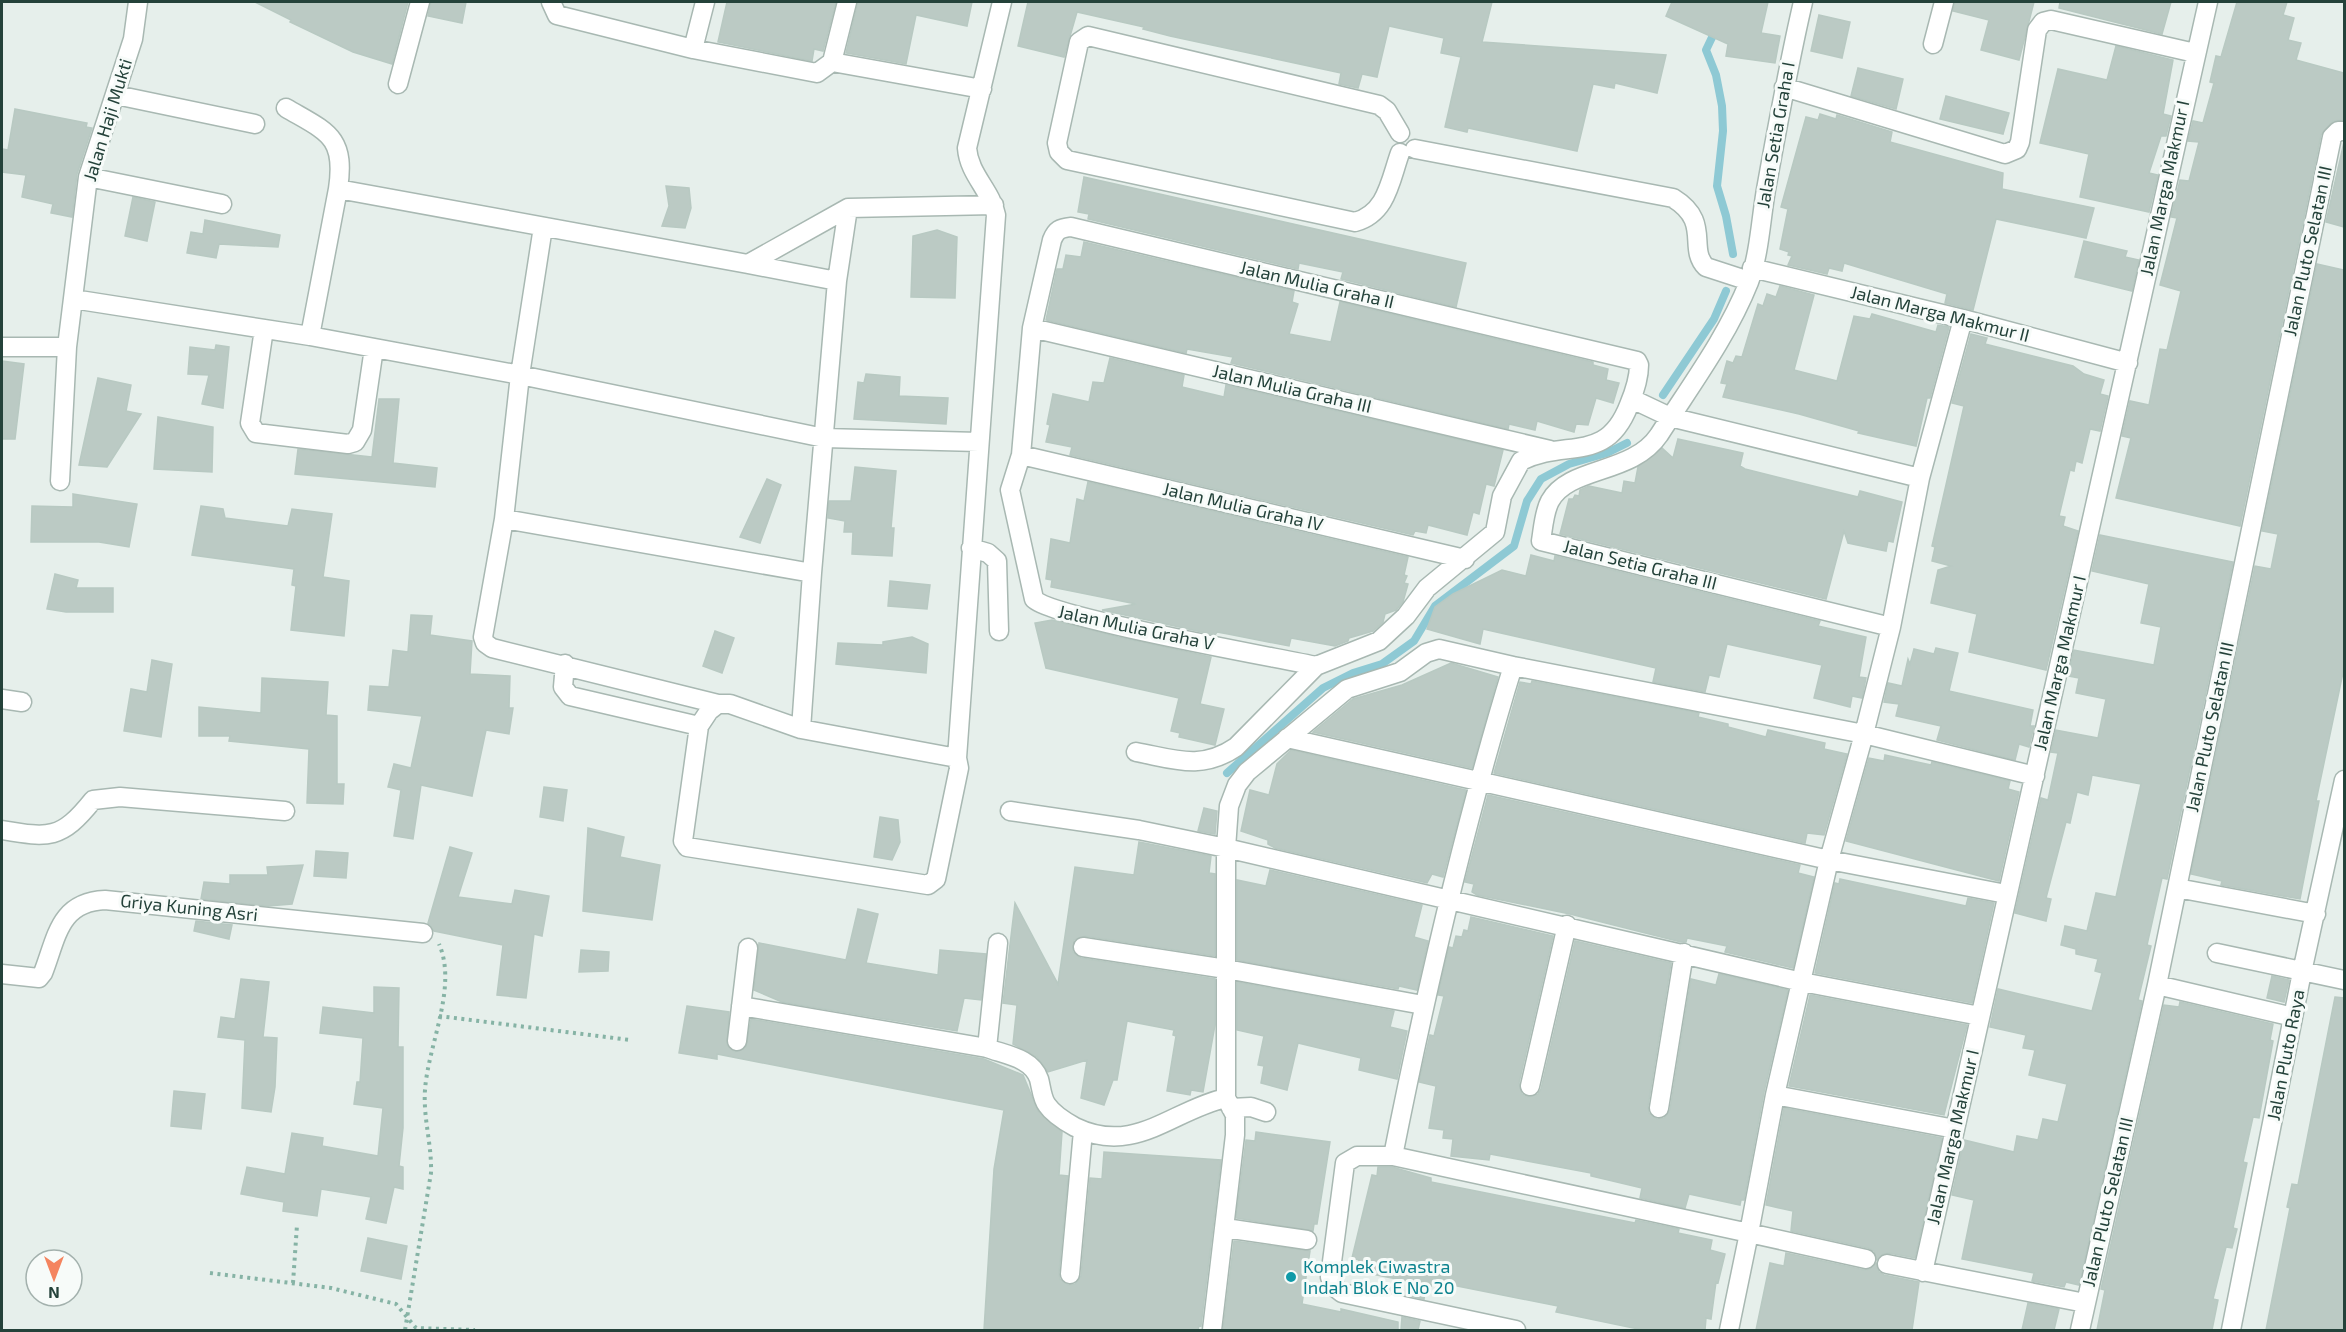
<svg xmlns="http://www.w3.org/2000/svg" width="2346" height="1332" viewBox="0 0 2346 1332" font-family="'Exo 2',sans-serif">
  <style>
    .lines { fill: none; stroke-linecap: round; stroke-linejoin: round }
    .stream { stroke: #8ec9d4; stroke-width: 8 }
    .building { fill: #bbcac4; stroke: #b8c9c2; stroke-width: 1.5 }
    .minor-casing { stroke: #a8b8b2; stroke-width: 21 }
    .path { stroke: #86b3a5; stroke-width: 4; stroke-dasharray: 3 4.5; stroke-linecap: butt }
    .minor { stroke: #fff; stroke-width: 18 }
    .culture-dot { fill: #0f9aa8; stroke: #f7fbf9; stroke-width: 2 }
    .labels { text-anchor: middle; stroke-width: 6; stroke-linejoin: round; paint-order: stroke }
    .street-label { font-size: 18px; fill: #24423a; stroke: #f7fbf9 }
    .culture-label { font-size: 18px; fill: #0d838f; stroke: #f7fbf9; text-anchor: start }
  </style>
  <rect width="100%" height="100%" fill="#e6efeb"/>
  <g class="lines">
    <path class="stream" d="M1716,29l-10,21 10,25 6,31 1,25 -6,55 9,30 7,38
      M1663,395l51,-76 12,-28
      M1227,773l96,-85 30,-15 29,-9 32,-23 21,-35 79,-60 13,-45 14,-22 28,-15 38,-11 20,-10"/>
  </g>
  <path class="building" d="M255,2h153l-16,62 -39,-12 -63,-30 1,-2z
    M431,2h35l-4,21 -34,-7z
    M727,2h109l-13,49 -9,-2 -2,12 -94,-19z
    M858,2h114l-5,24 -51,-11 -10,49 -60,-11z
    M1028,2h464l-10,40 184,13 -9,38 -42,-10 -1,5 -21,-4 -16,67 -109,-23 -1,4 -22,-5 16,-70 -20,-4 3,-15 -55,-12 -12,51 -15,-3 -4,14 -19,-4 2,-11 -171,-37 -27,-7 1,-2 -67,-15 -13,45 -46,-11z
    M1672,2h96l-7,31 19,3 -5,27 -49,-7 2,-12 -62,-28z
    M1955,2h79l-15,58 -38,-10 8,-30 -36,-9z
    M2060,2h111l-9,32 -103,-26z
    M2237,2h50l-4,13 11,3 -6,22 13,3 -5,17 48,13v47l-11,1 -12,14 -81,391 -124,-28 15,-60 -9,-2 8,-35 19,4 11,-56 7,1 14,-59 -21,-6 17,-67 -6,-1 9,-37 9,1 10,-39 -11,-1 5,-20 10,2 11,-40 -4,-1 6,-26 5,1z
    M1819,15l31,7 -8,36 -31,-7z
    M2116,46l57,14 -10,54 8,2 -5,20h-5l-12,37 9,2 -9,37 -69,-15 9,-43 -49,-11 18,-74 49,11z
    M1858,68l45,11 -7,30 -45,-13z
    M1946,96l63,17 -6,21 -63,-15z
    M15,109l72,14 -1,4 6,1 -15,46 -5,43 -21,-4 2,-9 -31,-7 4,-22 -24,-3v-23l6,1z
    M1820,114l16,5 1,-4 55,17 -2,10 113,31 -1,16 92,19 -8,30 -90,-19 -23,91 -28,-7 2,-9 -103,-31 -2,8 -13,-3 -2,6 -39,-9 4,-9 -4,-1 1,-3 -9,-3 8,-40 -7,-2 25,-90 12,3z
    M2344,142v85l-18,-5z
    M1084,177l382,86 -10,44 -115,-28 2,-7 -44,-9 -1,6 -210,-50 1,-5 -11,-2z
    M666,186l23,2 2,20 -6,20 -23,-2 7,-20z
    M133,197l22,5 -8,39 -22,-5z
    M205,220l75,15 -2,12 -59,-3 -3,14 -29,-5 4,-21 12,2z
    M937,230l20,7 -2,61 -44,-1 2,-61z
    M2084,241l43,10 -2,6 14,3 -7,31 -57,-14z
    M1084,242l210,49 -2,11 6,2 -9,30 42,8 9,-40 253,60v3l15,4 -2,11 13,3 -6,20 -17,-5 -8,27 -12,-1 -2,8 -37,-11 -2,9 -26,-6 -1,5 -277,-66 2,-6 -46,-8 -1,4 -140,-33 11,-51h6l3,-14 15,2z
    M2317,264l27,6v398l-28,133h3l-19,98 -79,-14 1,-4 -31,-7 64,-308 16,3 7,-35 -16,-3z
    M1780,286l34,9 -20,75 43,11 17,-65 16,3 2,-5 64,18 2,-7 11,2 -19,71h-3l-11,48 -58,-13 1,-2 -60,-17 -76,-17 4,-13 -6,-1 6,-22 6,2 3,-7 6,1 16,-53 5,2 4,-12 9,3z
    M1971,334l16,4 -2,6 88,22 11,8 20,6 -4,14 8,2 -8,35 -10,-2 -8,34 -6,-2 -2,10 -4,-1 -11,46 6,1 -2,9 15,5 -32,139 -77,-18 8,-38 -46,-11 7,-33 13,-4 -19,-5 3,-14 -3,-1 32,-140 -12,-3z
    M216,345l13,2 -6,61 -21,-4 7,-29 -21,-1 2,-27 25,3z
    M1110,358l74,17 -2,12 42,10 2,-12 277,65 -9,36 -8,-2 -7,30 -6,-2 -6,23 -39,-10 -2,8 -11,-2 -2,4 -343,-80 2,-8 -26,-5 4,-17 -3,-1 6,-30 36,8 4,-20 11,1z
    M2,361l22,3 -9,75h-13z
    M866,374l34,3 -1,19 49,2 -2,26 -92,-5 4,-37 6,1z
    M98,378l33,7 -5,26 15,3 -34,53 -28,-2z
    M379,399h20l-6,64 44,5 -2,19 -140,-13 3,-25 74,8z
    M158,417l55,10 -1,45 -58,-3z
    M1678,439l65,14 -3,13 5,3 113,28 2,-6 42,11 -9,40 -5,-1 -2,10 -38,-8 -4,-12 -18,68 -266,-65 9,-35h4l2,-4 4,1 1,-6 9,-4 33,7 2,-12 11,2 3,-16 24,-19 11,10z
    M855,467l41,4 -5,57h3l-2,28 -40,-2 1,-22h-9l1,-11 -17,-3 1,-17h22z
    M767,479l14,6 -21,58 -20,-6z
    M1088,482l320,75 -4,18 3,1 -3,7 4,1 -5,18 -7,8 -11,4 -2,8 -10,9 -24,7 -1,3 -13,5 -44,-8 -2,8 -61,-12 -11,-2 -2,3 -113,-25 34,-6 -85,-17 1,-7 -6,-1 5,-40 19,4 7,-44 7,2z
    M73,494l64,10 -8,43 -30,-5h-68l1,-36 41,1z
    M201,506l22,3 2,9 63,8 4,-17 40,5 -9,63 26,4 -5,55 -53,-6 5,-44 -4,-1 2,-16 -102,-14z
    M2100,535l133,27 -66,317 -5,-1 -15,67 4,1 -13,54 4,1 -63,284 -13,-3 -2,5 -32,-6 2,-8 -72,-14 12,-59 -22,-5 12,-55 50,12 3,-16 21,4 5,-21 15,3 9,-38 -38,-9 6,-25 -12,-2 3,-13 -36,-8 8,-38 94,22 10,-38 -7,-2 3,-12 -22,-5v-5l-15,-4 4,-19 22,5 9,-38 20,4 25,-113 -49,-9 -4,20 -11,-3 -7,31 -4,-1 -20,76 5,1 -5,22 -31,-8 26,-115 7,2 10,-47 -7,-1 5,-22 42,8 8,-39 -30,-6 3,-15 -11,-2 6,-26 80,15 7,-38 -20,-4 8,-39 -57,-13z
    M1531,555l23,6 1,-5 265,65 -2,5 48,11 -7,40 7,1 -4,20 -10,-2 -2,11 -36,-9 8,-33 -95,-21 -8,33 -10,-2 -4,17 -52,-10 3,-14 -173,-39 -3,15 -53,-15 8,-22 18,-13 49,-24 24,6z
    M55,574l23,6 -2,8h37v24h-47l-19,-3z
    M890,581l40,4 -3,24 -39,-3z
    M411,615l21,1 -2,19 42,6 -2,33 40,2 -1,32h4l-4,26 -23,-4 -14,66 -51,-11 -8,54 -19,-3 7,-46 -13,-3 6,-23 17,4 11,-52 -54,-6 2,-24 19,1 4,-37 15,2z
    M1052,620l66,17 93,20 -11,47 24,5 -9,36 -36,-8 1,-4 -9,-2 8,-33 -133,-30 -11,-45z
    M715,631l19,7 -12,35 -19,-7z
    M912,637l16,7 -2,29 -90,-9 2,-21 45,2v-3z
    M1936,648l22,5 -9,38 84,19 -3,16h4l-5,21 -10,-3 -4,16 -78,-20 4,-14 -45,-10 3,-12 -15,-2 4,-19 14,3 6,-27 2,5 4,-15 20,5z
    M152,660l20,4 -11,73 -37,-6 7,-42 16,3z
    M1451,663l47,14 -26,91 -159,-36 40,-33 49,-14z
    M262,678l66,4 -2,33 11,1v68h7l-1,20 -36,-1 2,-54 -80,-8 1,-5h-31v-29l62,6z
    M1532,681l167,32 -1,4 30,7v3l38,10 2,-7 57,13 -1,6 23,5 -23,81 -17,-2 -2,10 -311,-70 26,-91 11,2z
    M1291,750l175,40 -23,87 -11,-3 -5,9 -152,-35 -7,-4v-4l-27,-9 9,-41 19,5 8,-31z
    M1885,755l46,10 1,-3 78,19 -2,8 11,3 -20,89 -153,-40 23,-83 15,3z
    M544,787l23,3 -4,31 -23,-4z
    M1488,795l312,70 -2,8 16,4 -21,91 -68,-16 2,-6 -40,-8 -1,4h-5l-111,-28 -93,-19 -5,-3 2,-8 -9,-2z
    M1204,808l13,3 -2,23 -17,-3z
    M880,817l18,3 2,22 -8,18 -18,-3z
    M588,828l36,9 -4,20 40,8 -8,55 -69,-9z
    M1139,842l72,14 -2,17 6,1v82l-130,-20 -11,4 -1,12 8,6 134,21v46l-12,67 -12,-2 -1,5 -23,-4 9,-55 -3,-1 1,-5 -47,-9 -10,59h-4l-9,25 -23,-7 6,-38 -39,12 -11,-15 -24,-13 4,-39 -14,-2 12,-100 43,81 17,-117 59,8z
    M450,847l22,6 -14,44 54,7 3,-14 34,6 -7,40 -8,-2 -8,64 -29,-3 6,-50 -69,-14 -6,-8z
    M316,851l32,2 -2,25 -32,-2z
    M303,865l-11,39 -24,2 -67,-7 3,-17 26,2v-9h38l-1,-8z
    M1270,870l152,35 -8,32 14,4 -11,49 -18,-4 -1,3 -161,-29v-80l29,6z
    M1840,879l126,27 2,-8 26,5 -22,100 -157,-30 20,-90 4,1z
    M858,909l20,5 -12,49 72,12 2,-25 46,4 -5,46 -17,-2 -7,33 -175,-29 -28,-12 5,-47 87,17z
    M1471,917l82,19 -34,147 3,11 6,3 10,-3 3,-5 34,-148 96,22 -23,143 1,7 8,6 7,-1 6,-8 21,-131 25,6 3,-11 69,16 -24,102 -20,108h-3l-1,5 -51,-11 -4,14 -45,-10 2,-10 -51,-12v-3l-101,-19 -1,6 -38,-4 2,-17 -10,-1 1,-8 -15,-2 7,-42 -17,-4 11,-47 4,1 10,-40 -6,-1 11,-48 4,1 3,-12 6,1 2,-7 4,1z
    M196,921l36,4 -3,14 -35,-8z
    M581,950l28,2 -1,19 -29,1z
    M2272,976l17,4 -5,22 -17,-4z
    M241,979l28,3 -6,55 14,1 -2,49 -4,25 -29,-4 3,-68 -27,-3 3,-20 14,2z
    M1237,982l157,29 -4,16 17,4 -10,48 -38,-9 2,-12 -63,-15 -11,47 -26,-7 3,-17 -6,-1 6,-29 -27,-6z
    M374,987l25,1 -1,59h5v81l-4,38 4,1v22l-9,-2 -8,36 -20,-4 5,-22 -50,-8 -4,27 -34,-5 1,-9 -43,-8 6,-27 38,7 7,-41 31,5 -1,8 56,10 5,-48 -29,-4 3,-22h3l3,-44 -43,-5 3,-26 51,6z
    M1810,995l157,30 -23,90 -155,-29z
    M2335,997l9,1v332h-78l24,-122 -3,-1 5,-23 6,1z
    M2180,1002l93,22 -3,16 3,1 -14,77 -6,-1 -10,45 4,1 -14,65 4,1 -5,19 -6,-1 -13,52 5,1 -6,30h-115l8,-40 -4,-1 63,-284 15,2z
    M687,1006l42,6 -2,33 8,7 11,-5 5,-28 233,40 39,16 15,36 24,21 -3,43 9,1 -9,97 1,6 8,6 7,-1 6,-8 9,-98 12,1 2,-27 117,8 -20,166 -2,-1 -1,5h-214l10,-161 10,-59 -287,-56v5l-38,-6z
    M174,1091l31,3 -4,35 -30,-3z
    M1784,1108l158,30 -27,120 -26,-5 -6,1 -6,6 -3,-9 -6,-3 -77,-17 2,-20 -27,-6z
    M1256,1132l74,10 -13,82h-3l-1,7 -77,-13 10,-78 9,1z
    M1378,1167h14l39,11v4l204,41 1,-3 43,9 -1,4 34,7 -2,10 15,4 -7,29 -2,-1 -5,37 -5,-1 -1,12h-62l-87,-18 2,-6 -126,-25 -1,5 -5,-1 -2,14 -19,-4 2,-14 -51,-10 3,-11 -7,-2 20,-83 5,1z
    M368,1238l39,8 -6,33 -40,-8z
    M1234,1241l76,10 -8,53 39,8v-3l57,13v8h-175z
    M1786,1253l78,17 6,-1 6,-6 3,9 5,3 35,7 -7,48h-156l14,-67 14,3z
    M2028,1303l31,6 -5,21h-32z
    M1402,1317l18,4 -2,9h-17z"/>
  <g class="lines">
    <defs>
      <path id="minor" d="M551,2l6,13 136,34
        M705,2l-12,47 124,24 15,-11 15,-60
        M1803,2c-14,60 -25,121 -36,182 -6,31 -7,69 -18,98 -22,55 -58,103 -90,153 -27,40 -90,31 -109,66 -6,11 -7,28 -9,40l350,86
        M1933,44l11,-42
        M832,62l150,27
        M398,84l22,-82
        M1784,87l221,67 12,-5 3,-7 17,-112 6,-8 8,-2 144,33
        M116,95l139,29
        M286,108c41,24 60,28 52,81
        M1400,133l-13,-22 -8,-6 -291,-69 -9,6 -22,101 2,9 8,8 288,62c32,-9 35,-41 45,-69
        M1415,149l258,49c39,24 14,50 33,69l43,14
        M88,177l134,27
        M748,264l89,17
        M1752,268l211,51 165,44
        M73,299l237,37 210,39 304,63 155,4
        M1032,328l518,122
        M264,329l-14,94 6,10 92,11 7,-2 7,-12 12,-82
        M310,336l28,-147 410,75 100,-56 146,-3
        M2,347h65
        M1632,399l38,18 250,61
        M1021,455l444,104
        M60,481l7,-134 21,-170 45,-138 5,-37
        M504,519l16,-144 23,-148
        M971,548l17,5 9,8 2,70
        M565,664l-2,23 7,9 129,30
        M2,699l20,3
        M718,704l-226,-56 -7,-5 -2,-6 21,-118 308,54 25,-292 11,-73
        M718,704h12l71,25 156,29 2,10 -23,111 -8,6 -241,-38 -4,-6 16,-115 10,-15z
        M801,729l11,-156
        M1287,738l542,122 177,34
        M1136,752c38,7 65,19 100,-5l80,-81 63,-25 27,-25 21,-28 68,-56 7,-36 19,-35c45,-23 85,4 108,-56 5,-12 10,-27 10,-40l-2,-4 -566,-134c-11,1 -15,3 -19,13l-20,88 -11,127 -11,35 24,109c18,19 240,58 282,67
        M957,758l39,-543c-5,-25 -27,-40 -29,-67l35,-146
        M1010,811l129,19 87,18 576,134 178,34
        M2,830c47,8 59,10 91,-30l27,-3 165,14
        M2177,888l139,26
        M1083,947l143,22 197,36
        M2217,953l127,27
        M2,974l37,4 4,-5c14,-36 16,-71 62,-73l318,33
        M2157,985l136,32
        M741,1006l246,42c19,7 45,10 52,31 2,7 3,20 8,26 6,9 19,17 28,22 60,29 97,-17 151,-29v-250l3,-42 8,-21 10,-13 100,-83 53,-17 26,-19 13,-4 74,17
        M737,1041l11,-93
        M987,1048l11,-105
        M1530,1086l37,-161
        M1775,1095l-26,138 -356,-77c33,-166 70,-328 120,-490l351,68 171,42
        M1231,1108l20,-1 15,5
        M1659,1108l25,-155
        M1955,1129l-180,-34 54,-235 35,-126 27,-107 29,-149 43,-159
        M1393,1156h-36l-12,7 -15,114 3,9 9,7 174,37
        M1225,1228l82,12
        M1887,1264l198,39
        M1923,1272l285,-1270
        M1070,1274l13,-143
        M1212,1330l23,-195v-20l-9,-17
        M1729,1330l20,-97 117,26
        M2080,1330l77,-345 175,-848 6,-6h6
        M2231,1330l71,-358 42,-192"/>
    </defs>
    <use href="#minor" class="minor-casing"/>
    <path class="path" d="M439,1016l191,24
      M210,1273l121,15 65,16 20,24 59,2
      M293,1283l4,-58
      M405,1330l26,-157c1,-28 -8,-55 -6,-83 3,-45 33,-103 14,-146"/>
    <use href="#minor" class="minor"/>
  </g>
  <circle class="culture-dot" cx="1291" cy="1277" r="6"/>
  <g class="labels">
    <g class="street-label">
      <text transform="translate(108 120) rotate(-73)" y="6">Jalan Haji Mukti</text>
      <text transform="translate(1776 135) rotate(-80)" y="6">Jalan Setia Graha I</text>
      <text transform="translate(2165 188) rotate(-78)" y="6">Jalan Marga Makmur I</text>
      <text transform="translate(2308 251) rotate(-78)" y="6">Jalan Pluto Selatan III</text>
      <text transform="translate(1317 285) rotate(13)" y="6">Jalan Mulia Graha II</text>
      <text transform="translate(1940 314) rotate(14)" y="6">Jalan Marga Makmur II</text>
      <text transform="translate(1292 389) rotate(13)" y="6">Jalan Mulia Graha III</text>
      <text transform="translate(1243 507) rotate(13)" y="6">Jalan Mulia Graha IV</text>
      <text transform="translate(1640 565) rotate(14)" y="6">Jalan Setia Graha III</text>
      <text transform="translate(1136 628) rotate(12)" y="6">Jalan Mulia Graha V</text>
      <text transform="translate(2060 663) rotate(-77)" y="6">Jalan Marga Makmur I</text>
      <text transform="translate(2210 727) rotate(-78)" y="6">Jalan Pluto Selatan III</text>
      <text transform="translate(189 908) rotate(6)" y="6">Griya Kuning Asri</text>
      <text transform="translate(2286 1055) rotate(-79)" y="6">Jalan Pluto Raya</text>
      <text transform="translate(1953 1137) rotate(-77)" y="6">Jalan Marga Makmur I</text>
      <text transform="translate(2108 1202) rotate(-77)" y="6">Jalan Pluto Selatan III</text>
    </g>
    <g class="culture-label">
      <text x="1303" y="1273">Komplek Ciwastra<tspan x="1303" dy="21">Indah Blok E No 20</tspan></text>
    </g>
  </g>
  <rect width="2346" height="1332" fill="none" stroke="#24423a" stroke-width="6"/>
  <g transform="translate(54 1278) rotate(180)"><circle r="28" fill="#f7fbf9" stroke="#a3b1ad" stroke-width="1.5"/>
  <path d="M0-4.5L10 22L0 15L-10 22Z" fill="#f4845f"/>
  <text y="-9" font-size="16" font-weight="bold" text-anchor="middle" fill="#24423a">N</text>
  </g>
</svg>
